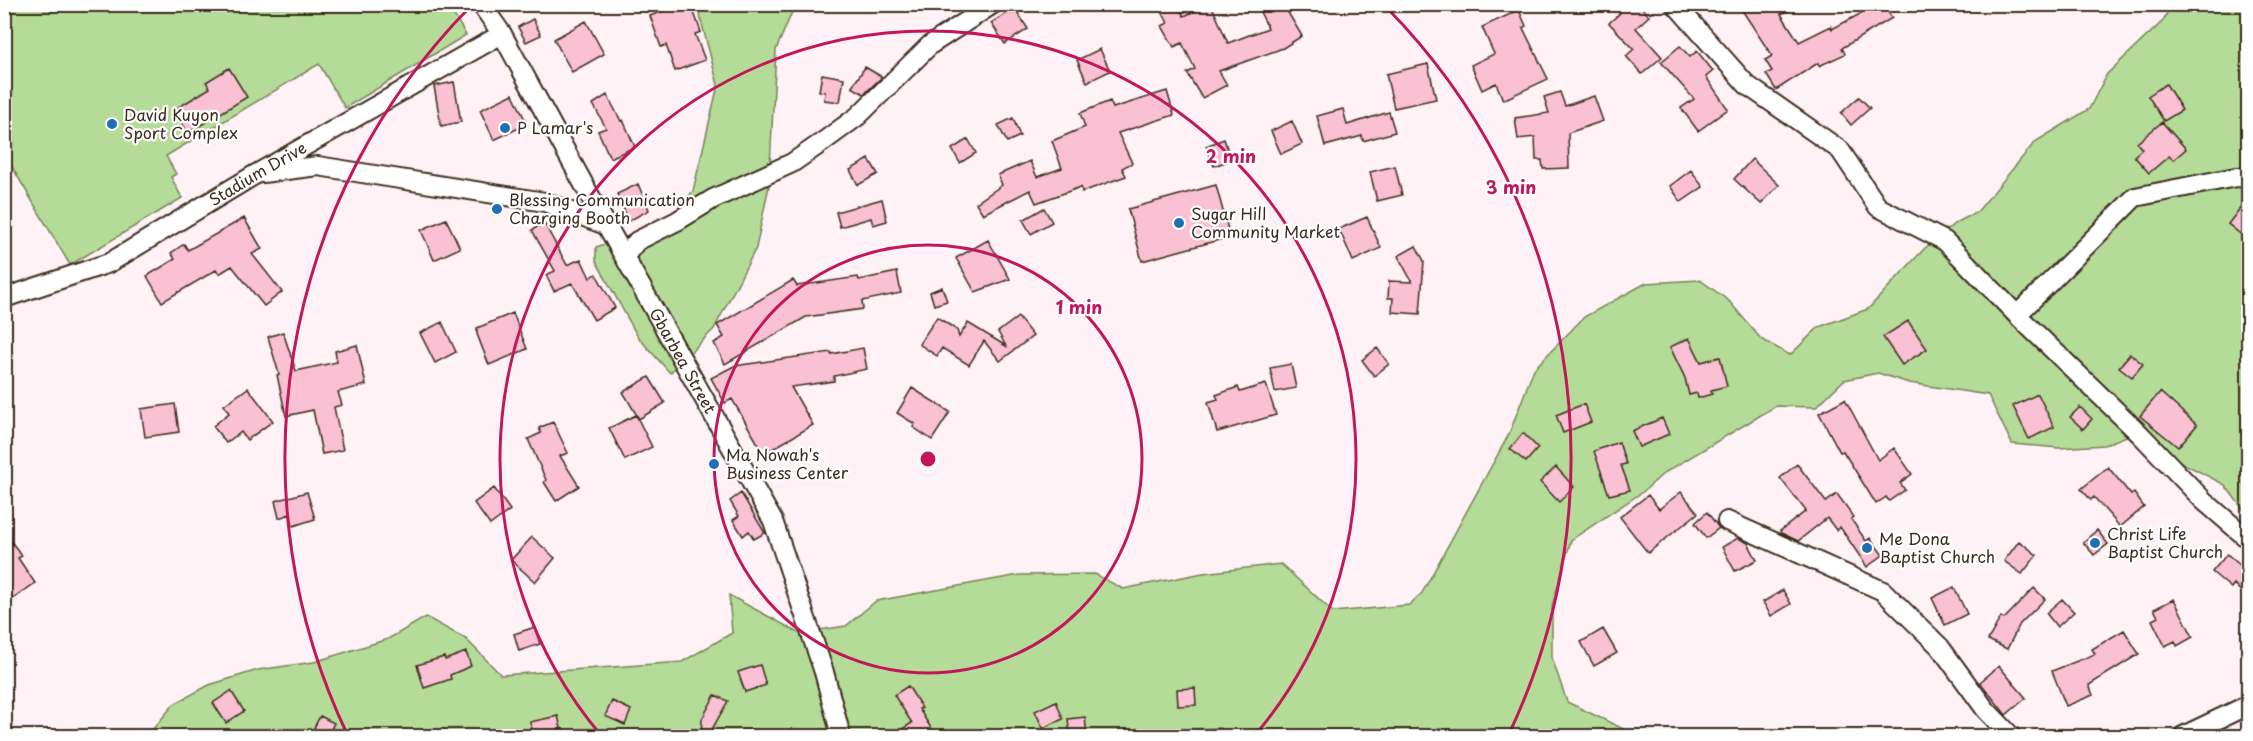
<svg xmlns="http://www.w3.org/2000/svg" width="2253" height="741" viewBox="0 0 2253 741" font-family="'Playpen Sans',sans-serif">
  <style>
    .green { fill: #b4db97; stroke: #78825a; stroke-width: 1.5 }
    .building { fill: #fac0d3; stroke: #3b2a1e; stroke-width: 1.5 }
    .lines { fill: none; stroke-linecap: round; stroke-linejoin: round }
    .street-casing { stroke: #3b2a1e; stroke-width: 22 }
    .street { stroke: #fff; stroke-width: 18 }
    .ring { fill: none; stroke: #c2185b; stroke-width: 3 }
    .poi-dot { fill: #1f6fb2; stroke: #fff; stroke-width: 2 }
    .labels { text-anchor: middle; stroke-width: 4.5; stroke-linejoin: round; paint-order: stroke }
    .poi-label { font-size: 16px; fill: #3b2a1e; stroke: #fff; text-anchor: start }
    .street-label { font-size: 16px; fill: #3b2a1e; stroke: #fff }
    .centre { fill: #c2185b; stroke: #fff; stroke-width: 3 }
    .ring-label { font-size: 18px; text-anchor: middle; font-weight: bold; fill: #c2185b; stroke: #fff; stroke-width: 4.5; stroke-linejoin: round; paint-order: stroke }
  </style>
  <rect width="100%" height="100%" fill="#fef2f6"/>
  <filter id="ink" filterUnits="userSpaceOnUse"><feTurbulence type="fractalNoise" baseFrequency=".0167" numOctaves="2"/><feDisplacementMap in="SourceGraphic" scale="12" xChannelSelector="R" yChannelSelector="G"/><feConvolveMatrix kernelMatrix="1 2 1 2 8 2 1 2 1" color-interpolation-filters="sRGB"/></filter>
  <g filter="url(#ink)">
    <path class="green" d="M4,5h444l18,30 -121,73 -26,-44 -153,92 10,18 -5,3 11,21 -112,67 -65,-110z
      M697,5h98l-19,45 -7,136 -13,62 -42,81 -44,44 -32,-36 -42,-76v-14l36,-12 28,-6 33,-38 25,-106z
      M2170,5h78v511l-23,-31 -96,-50 -25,10 -45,3 -47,-4 -24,-49 -79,-12 -31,-10 -34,7 -28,27 -40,-1 -112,67 -20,18 -73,49 -19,66v52l15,44 71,34h-409l-8,-8 -50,2 -16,6h-1008l27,-32 35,-19 49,-15 56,-8 74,-23 38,-22 40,22 35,36 181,-13 50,-29 -3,-38 70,38 47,-7 30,-25 143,-26 76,-1 28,15 80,-16 78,-9 52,48 76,-7 13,-12 87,-159 25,-65 50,-52 62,-34 54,-3 29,21 32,38 29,16 29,-28 49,-18 56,-60 30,-25 23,-12 58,-70 54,-33 18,-35 57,-54z"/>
    <path class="building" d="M682,4h9l10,28 -6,2 10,26 -30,11 -9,-26 -5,2 -11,-31z
      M1158,4h19l7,12 27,-12 17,39 40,-15 -12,-24h27l19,32 -19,12 -64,23 8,14 -25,13 -15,-25 8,-4 -13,-26 -8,4 -12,-21 6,-3z
      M1612,4h27l10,12 -13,12 26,29 -20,17 -16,-18 8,-7 -25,-26 11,-10z
      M1738,4h65l-22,10 18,28 32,-16 1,3 30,-16 -6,-9h27l9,14 -50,30 3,6 -26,12 -1,-3 -42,27 -10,-16 6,-3 -7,-11 7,-4z
      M1016,10l12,19 -23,15 -14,-21 19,-12 1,2z
      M1519,10l7,16 -3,2 25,51 -45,21 -7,-17 -14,7 -11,-25 23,-11 -12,-27z
      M533,19l8,16 -15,7 -8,-15z
      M586,21l18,33 -32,18 -18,-33z
      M1680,46l10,11 7,-6 16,20 -7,6 22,32 -30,22 -17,-23 13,-9 -33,-37z
      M1100,49l10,22 -23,11 -10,-22z
      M1428,64l8,35 -42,9 -8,-34z
      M865,67l17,10 -18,17 -12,-7z
      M229,68l18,29 -59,36 -14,-23 36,-22 -4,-6z
      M822,74l22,4 -4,24 -16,-2 1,-8 -6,-1z
      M454,82l7,40 -20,4 -7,-40z
      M2166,84l16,26 -18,11 -16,-25z
      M1167,91l7,24 -56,18 14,30 -10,5 4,8 -44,16 -1,-5 -45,16 -6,-13 -47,24 -7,-11 26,-18 -4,-10 32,-14 7,16 25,-9 -10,-27 33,-14 -5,-14 30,-12 3,7z
      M1560,92l5,14 29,-10 9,25 -35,12 1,35 -26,1 -1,-9h-6l-1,-23 -17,2 -3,-21 34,-5 -5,-16z
      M513,94l14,30 -33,16 -14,-30z
      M607,95l14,26 2,-1 12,27 -25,11 -12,-27 8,-3 -13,-24z
      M1859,97l11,11 -19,17 -10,-12z
      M1343,109l4,16 42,-13 6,20 -32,9 -1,-5 -37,10 -8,-30z
      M1013,118l7,18 -13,6 -9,-17z
      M1292,121l10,23 -21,10 -10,-23z
      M2162,122l24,27 -13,11 -4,-4 -20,17 -15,-17 8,-7 -5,-6z
      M968,139l8,14 -16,10 -8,-14z
      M1224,139l7,21 -17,6 -8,-20z
      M869,159l9,15 -20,11 -8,-15z
      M1752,159l27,26 -18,19 -27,-25z
      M1395,166l7,29 -25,6 -7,-29z
      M1691,170l12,17 -22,15 -11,-16z
      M638,184l11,26 -20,11 -12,-27z
      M1216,185l14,52 -88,24 -14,-52z
      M2248,198v42l-20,-16z
      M882,199l5,22 -14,4 -2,-7 -31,9 -4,-15z
      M1044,208l8,14 -21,12 -8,-14z
      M1367,217l14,31 -28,13 -14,-32z
      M244,218l18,31 -10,5 30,38 -18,14 -32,-40 -13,8 -3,-4 -54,32 -15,-26 28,-17 -4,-6 13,-9 4,6z
      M446,219l14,29 -26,12 -13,-30z
      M544,223l23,42 14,-6 9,19 6,-4 19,34 -21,12 -22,-37 -18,8 -8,-16 9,-4 -23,-41z
      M988,240l22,39 -35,13 -19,-34z
      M1416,246l8,15 -4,53 -28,-2 1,-14h-5l1,-17 23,1 -14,-26z
      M897,272l4,21 -39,8 1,8 -57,8 -81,47 -11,-21 10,-6 -7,-12 76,-45 4,6 61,-9 1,3z
      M942,287l5,14 -13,4 -4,-13z
      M513,313l14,36 -38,16 -12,-31v-6z
      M937,317l20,13 2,7 9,-14 38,23 -8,-14 20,-15 15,19 -33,25 -16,-20 -15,24 -27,-17 -5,8 -18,-12z
      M1908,321l19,28 -25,16 -19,-28z
      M442,322l14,30 -21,11 -15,-30z
      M283,332l13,39 41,-9 -2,-11 22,-6 9,40 -28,7 4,13 -8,2 9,43 -21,4 -9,-44 -27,6 -9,-41 2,-1 -11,-37z
      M1689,338l12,24 19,-5 7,29 -16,4 1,4 -14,4 -1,-5 -8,2 -4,-17 -15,-31z
      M863,348l4,21 -33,7v5l-43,6 22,38 -49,29 -32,-55 -7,4 -14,-25 23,-12 97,-14v2z
      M1377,348l12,16 -15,12 -12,-16z
      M2130,354l13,10 -11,13 -13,-10z
      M1291,364l5,24 -21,4 -5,-24z
      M649,377l16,26 -26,16 -16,-27z
      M1266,384l10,31 -59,17 -9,-30 10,-3 -2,-4 22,-8 2,5z
      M248,388l25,33 -26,19 -6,-8 -15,11 -13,-17 16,-13 -5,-8z
      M912,388l38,24 -18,28 -19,-13 2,-3 -18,-11z
      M2160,392l37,33 -19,22 -38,-31z
      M2038,394l16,33 -25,12 -16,-33z
      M1845,399l33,61 16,-12 18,26 -12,9 5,7 -16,11 -3,-4 -10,7 -33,-53 -3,1 -21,-39z
      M175,404l4,28 -34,5 -4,-28z
      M1584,404l7,18 -28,11 -7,-18z
      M2080,407l12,12 -9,10 -13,-12z
      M636,415l16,32 -27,13 -16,-32z
      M1662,418l7,16 -30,13 -7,-16z
      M553,422l15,31 -8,3 19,30 -23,15 -12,-19 2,-2 -18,-41 13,-6 -2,-5z
      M1523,433l15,15 -12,14 -16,-13z
      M1619,442l7,22 -5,1 9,25 -21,5 -15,-44z
      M1797,464l29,38 11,-8 17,23 -3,2 15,22 4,-3 13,17 -16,12 -27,-40 -4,3 -9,-12 -29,23 -17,-8 -1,-2 26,-20 -26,-33z
      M1556,467l18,20 -15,15 -19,-20z
      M2108,467l23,28 3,-2 10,14 -24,20 -26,-30 -3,3 -10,-11z
      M494,488l16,22 -20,15 -16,-22z
      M307,492l8,27 -22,7 -3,-12 -11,4 -4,-17z
      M1681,492l17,21 -50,40 -28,-36 28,-22 11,14z
      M741,493l24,40 -11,6 -5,-8 -6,5 -10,-16 6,-4 -9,-15z
      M1707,512l12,16 -13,10 -11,-15z
      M2097,530l11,14 -14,11 -11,-13z
      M4,532l18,24 -4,2 17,25 -22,16 -9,-12z
      M532,537l23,21 -20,24 -24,-22z
      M1738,538l10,5 9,17 -22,11 -13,-24z
      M2019,541l18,14 -15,19 -18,-13z
      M2227,554l21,18v27l-14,-15 -3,4 -19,-16z
      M1954,587l13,27 -22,11 -13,-27z
      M2034,588l11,11 -25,25 -13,25 -19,-9 13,-23 3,2z
      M1783,590l8,14 -20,12 -8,-14z
      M2062,599l12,13 -17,15 -11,-14z
      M2174,599l19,38 -16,9 -2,-5 -10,5 -13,-26 6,-3 -4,-8z
      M535,627l5,17 -21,7 -5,-17z
      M1603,629l14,24 -23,13 -13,-24z
      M2124,630l15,24 -50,31 4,10 -27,11 -14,-35 43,-17 -3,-5z
      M466,652l5,14 -21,9 1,4 -27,9 -7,-23 27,-8 1,3z
      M760,665l6,20 -21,7 -7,-20z
      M1999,666l27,32 -20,17 -26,-33z
      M908,686l14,22 -3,1 17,27h-45l21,-13 -18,-28z
      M1195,688l1,17 -18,1 -1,-17z
      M231,691l13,20 -18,12 -13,-20z
      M715,695l13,6 -20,35h-7l1,-17z
      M612,701l19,9 -6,15 -20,-9z
      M1056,701l7,18 -20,9 -8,-17z
      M320,716l14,7 -6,12 -14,-7z
      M558,716l5,20h-29l-4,-14z
      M1085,717l2,19h-17l-2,-17z"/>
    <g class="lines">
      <defs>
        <g id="street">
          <path id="s1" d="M481,4l21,30 87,160 184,327 51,151 17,64"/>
          <path d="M1675,4l72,81 93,65 38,57 67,34 72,74 124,120 63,66 44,38"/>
          <path d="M263,173l55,-7 227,36 63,24"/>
          <path d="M625,256l12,-15 40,-20 36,-22 79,-36 32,-22 34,-25 72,-71 63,-41"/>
          <path id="s2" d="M4,298l105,-35 147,-89 246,-140"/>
          <path d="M2017,315l118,-118 101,-20 12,1"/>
          <path d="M1727,521l156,70 57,56 46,63 25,26"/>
          <path d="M2183,736l65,-31"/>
        </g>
      </defs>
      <use href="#street" class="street-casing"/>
      <use href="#street" class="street"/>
    </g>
  </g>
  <g class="ring">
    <circle cx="928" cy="459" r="214"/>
    <path d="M600 734A428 428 0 1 1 1256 734"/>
    <path d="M348 736A643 643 0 0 1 469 8M1387 8A643 643 0 0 1 1508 736"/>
  </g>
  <g class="poi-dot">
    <circle cx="112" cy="124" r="6"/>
    <circle cx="505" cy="128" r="6"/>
    <circle cx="497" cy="209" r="6"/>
    <circle cx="1179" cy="223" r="6"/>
    <circle cx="714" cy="464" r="6"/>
    <circle cx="2095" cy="543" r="6"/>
    <circle cx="1867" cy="548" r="6"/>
  </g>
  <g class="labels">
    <g class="poi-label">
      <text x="124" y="121">David Kuyon<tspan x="124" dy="18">Sport Complex</tspan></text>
      <text x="517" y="134">P Lamar's</text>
      <text x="509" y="206">Blessing Communication<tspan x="509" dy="18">Charging Booth</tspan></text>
      <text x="1191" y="220">Sugar Hill<tspan x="1191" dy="18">Community Market</tspan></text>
      <text x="726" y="461">Ma Nowah's<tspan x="726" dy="18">Business Center</tspan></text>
      <text x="2107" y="540">Christ Life<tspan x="2107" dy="18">Baptist Church</tspan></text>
      <text x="1879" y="545">Me Dona<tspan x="1879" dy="18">Baptist Church</tspan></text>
    </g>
    <g class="street-label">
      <text dy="6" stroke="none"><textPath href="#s2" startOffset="284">Stadium Drive</textPath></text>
      <text dy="6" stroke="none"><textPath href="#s1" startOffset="410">Gbarbea Street</textPath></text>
    </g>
  </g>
  <circle cx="928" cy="459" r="9" class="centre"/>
  <g class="ring-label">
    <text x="1231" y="163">2 min</text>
    <text x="1511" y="194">3 min</text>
    <text x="1079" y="314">1 min</text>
  </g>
  <rect width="2253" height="741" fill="none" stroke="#fff" stroke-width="24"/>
  <rect x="12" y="12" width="2229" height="717" fill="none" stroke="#3b2a1e" stroke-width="2" filter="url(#ink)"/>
</svg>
